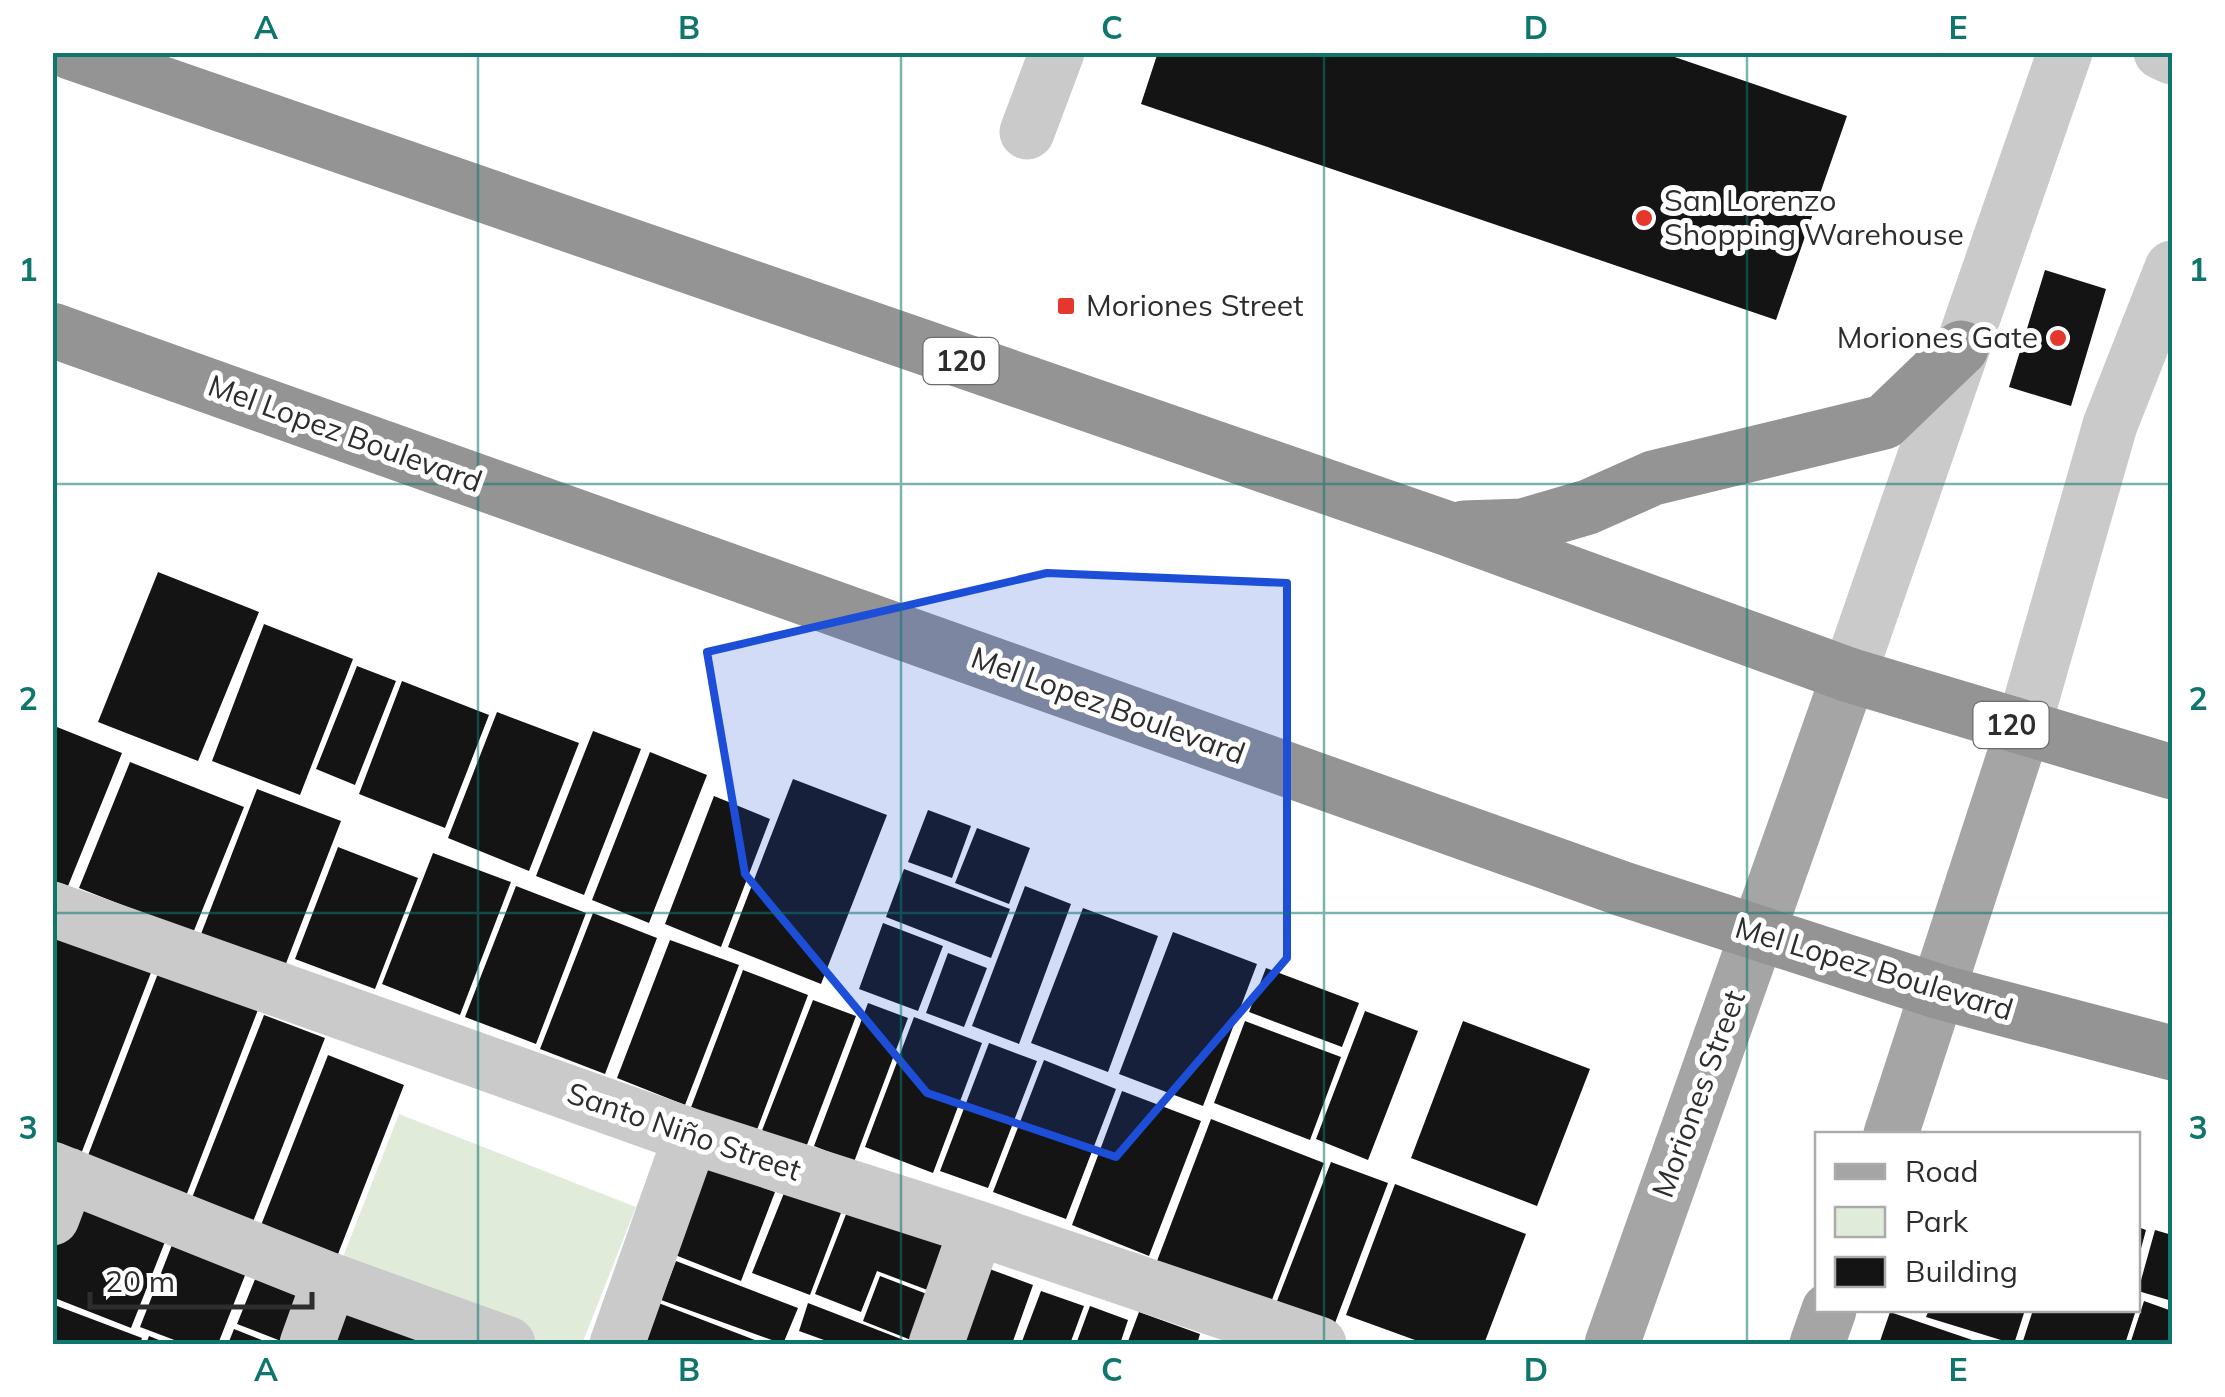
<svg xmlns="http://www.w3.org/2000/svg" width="2225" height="1397" viewBox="0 0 2225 1397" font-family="Mulish,sans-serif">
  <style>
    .green { fill: #e1ebda }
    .building { fill: #141414 }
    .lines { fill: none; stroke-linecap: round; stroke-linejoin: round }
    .minor { stroke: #cacaca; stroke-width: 55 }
    .major { stroke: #a5a5a5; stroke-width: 55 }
    .highway { stroke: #949494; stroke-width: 55 }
    .marked { fill: #1d4ed8; fill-opacity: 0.2; stroke: #1d4ed8; stroke-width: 8; stroke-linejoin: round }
    .grid { fill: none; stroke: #0f766e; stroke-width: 2.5; stroke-opacity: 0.55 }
    .poi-dot { fill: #e5382d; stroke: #fff; stroke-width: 4 }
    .labels { text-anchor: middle; stroke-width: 10; stroke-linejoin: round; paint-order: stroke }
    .shield { fill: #fff; stroke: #6c6c6c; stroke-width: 2.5 }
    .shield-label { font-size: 28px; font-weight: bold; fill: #2d2d2d }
    .poi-label { font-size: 30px; fill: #2d2d2d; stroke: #fff; text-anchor: start }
    .street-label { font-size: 30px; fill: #2d2d2d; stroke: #fff }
    .neatline { fill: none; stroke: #0f766e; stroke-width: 4 }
    .grid-label { font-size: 32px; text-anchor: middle; font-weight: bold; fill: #0f766e }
  </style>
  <rect width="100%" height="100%" fill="#fff"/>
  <path class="green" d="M399,1114l237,93 -54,137h-41l-202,-77z"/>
  <path class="building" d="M1158,52h502l187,64 -71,204 -635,-216z
    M2045,270l61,19 -35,117 -62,-19z
    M158,572l101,40 -61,149 -100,-39z
    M264,624l89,35 -53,136 -88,-34z
    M357,666l39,15 -41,104 -39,-16z
    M402,681l87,34 -44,113 -86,-34z
    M497,712l82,31 -50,128 -81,-33z
    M52,725l70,28 -54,133 -16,-6z
    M593,731l48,18 -57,146 -48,-19z
    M650,752l57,23 -58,148 -57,-23z
    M130,762l114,45 -51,126 -114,-45z
    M793,779l94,36 -66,169 -93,-37z
    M257,789l84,32 -56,145 -84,-32z
    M714,796l56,23 -49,128 -56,-23z
    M928,810l43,16 -19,52 -44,-16z
    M977,828l53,20 -21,56 -54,-21z
    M338,847l80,31 -43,111 -80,-30z
    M433,853l78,29 -51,133 -78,-31z
    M904,869l106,40 -19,49 -105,-41z
    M516,886l70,27 -50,131 -71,-27z
    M1025,886l46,18 -52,140 -47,-18z
    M1083,908l75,28 -50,136 -77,-29z
    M593,913l64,25 -52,136 -65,-25z
    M883,923l60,23 -25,65 -59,-22z
    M52,931l100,39 -76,197 -24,-10z
    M1173,932l84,32 -54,142 -84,-32z
    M670,940l69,25 -54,140 -68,-27z
    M948,953l39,15 -23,59 -38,-14z
    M162,963l99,39 -80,207 -99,-38z
    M1266,968l93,35 -17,44 -93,-35z
    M743,970l65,25 -53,140 -65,-25z
    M813,1000l43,16 -51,134 -44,-17z
    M868,1003l40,15 -54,144 -40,-16z
    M1365,1011l53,20 -50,129 -52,-21z
    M264,1015l61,23 -78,199 -61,-24z
    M914,1017l68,26 -49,130 -68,-26z
    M1245,1021l96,36 -31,83 -96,-37z
    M1463,1021l127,48 -53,137 -126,-48z
    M989,1043l48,18 -49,127 -48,-17z
    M328,1055l76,30 -73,187 -77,-29z
    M1044,1060l72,29 -50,130 -73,-27z
    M1122,1091l79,30 -52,135 -77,-31z
    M1211,1119l113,44 -54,142 -113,-44z
    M1331,1162l57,21 -53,140 -58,-22z
    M703,1166l72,26 -34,89 -71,-28z
    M788,1183l56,22 -34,90 -58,-22z
    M1395,1184l131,50 -42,110h-58l-80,-29z
    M73,1185l99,39 -41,104 -79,-31v-60z
    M850,1204l108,41 -20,49 -61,-23 -16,41 -46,-18z
    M179,1227l74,28 -35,89h-33l-45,-17z
    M2138,1227l8,3 -7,26h-1z
    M2155,1230l17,5v66l-34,-10z
    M264,1257l48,19 -26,67 -49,-19z
    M676,1261l122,47 -15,36 -122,-44z
    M976,1264l57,21 -21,59h-36l-26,-9z
    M880,1276l60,23 -19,45 -58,-23z
    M1041,1291l43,15 -14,38h-49z
    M343,1292l131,52h-152z
    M2144,1301l28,10v33h-42z
    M656,1302l109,42h-114l-9,-3z
    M808,1303l106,41h-79l-36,-13z
    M52,1304l90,34 -2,6h-88z
    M1090,1306l38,14 -8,24h-44z
    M1929,1310h96l-11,34 -88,-27z
    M2033,1310h103l-11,34h-103z
    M1139,1312l61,22 -3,10h-70z
    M1890,1312l94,32h-105z
    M234,1329l38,15h-44z
    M149,1336l20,8h-23z"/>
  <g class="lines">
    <path class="minor" d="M2161,52l11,5
      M1027,132l30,-80
      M1849,675l216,-623
      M2023,729l87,-304 62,-157
      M52,909l639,227 286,92 342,116
      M52,1169l278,111 178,64
      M52,1218l16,-43
      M307,1344l23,-64
      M617,1344l74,-208
      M936,1344l41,-116"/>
    <path class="major" d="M1891,1134l132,-405
      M1612,1344l237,-669
      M1817,1344l12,-34"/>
    <path class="highway" d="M70,52l1376,476 403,147 323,97
      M52,330l1571,559 317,103 232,61
      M1464,528l59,-2 65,-19 65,-29 231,-56 77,-74"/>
  </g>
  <path class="marked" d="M1047,573l240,10v375l-171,199 -189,-64 -182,-219 -38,-222z"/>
  <path class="grid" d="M478,52v1292M901,52v1292M1324,52v1292M1747,52v1292M52,484h2120M52,913h2120"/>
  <g class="poi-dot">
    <circle cx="1644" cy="218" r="10"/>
    <rect x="1056" y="296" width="20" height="20" rx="5"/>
    <circle cx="2058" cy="338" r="10"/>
  </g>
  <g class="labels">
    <g class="shield">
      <rect x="923.5" y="338" width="75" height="46" rx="8"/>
      <rect x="1973.5" y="702" width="75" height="46" rx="8"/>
    </g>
    <g class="shield-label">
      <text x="961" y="371">120</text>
      <text x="2011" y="735">120</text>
    </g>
    <g class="poi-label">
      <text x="1664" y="211">San Lorenzo<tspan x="1664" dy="34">Shopping Warehouse</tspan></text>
      <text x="1086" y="316">Moriones Street</text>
      <text x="2038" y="348" text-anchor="end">Moriones Gate</text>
    </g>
    <g class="street-label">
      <text transform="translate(345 434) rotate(20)" y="10">Mel Lopez Boulevard</text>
      <text transform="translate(1108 706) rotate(20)" y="10">Mel Lopez Boulevard</text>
      <text transform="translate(1874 969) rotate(17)" y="10">Mel Lopez Boulevard</text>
      <text transform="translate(1699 1094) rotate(-70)" y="10">Moriones Street</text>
      <text transform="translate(684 1132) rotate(19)" y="10">Santo Niño Street</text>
    </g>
  </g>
  <rect width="2225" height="1397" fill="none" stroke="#ffffff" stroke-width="110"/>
  <rect x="1815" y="1132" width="325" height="180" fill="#ffffff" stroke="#ababab" stroke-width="2.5"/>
  <rect x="1835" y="1164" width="50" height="15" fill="#a5a5a5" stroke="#ababab" stroke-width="2.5"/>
  <text x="1905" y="1182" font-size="30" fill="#2d2d2d">Road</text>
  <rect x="1835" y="1207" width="50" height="30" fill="#e1ebda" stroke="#ababab" stroke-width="2.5"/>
  <text x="1905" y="1232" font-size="30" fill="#2d2d2d">Park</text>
  <rect x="1835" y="1257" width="50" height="30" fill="#141414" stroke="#ababab" stroke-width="2.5"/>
  <text x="1905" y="1282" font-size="30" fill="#2d2d2d">Building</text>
  <path d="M90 1292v15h222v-15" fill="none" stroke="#2d2d2d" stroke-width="5"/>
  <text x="105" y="1292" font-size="30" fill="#2d2d2d" stroke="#ffffff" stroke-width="8" paint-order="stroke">20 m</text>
  <rect x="55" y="55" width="2115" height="1287" class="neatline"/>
  <g class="grid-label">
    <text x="266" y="39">A</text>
    <text x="689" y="39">B</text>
    <text x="1112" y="39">C</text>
    <text x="1536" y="39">D</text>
    <text x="1958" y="39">E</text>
    <text x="28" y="281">1</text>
    <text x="2198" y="281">1</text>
    <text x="28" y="710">2</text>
    <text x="2198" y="710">2</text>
    <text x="28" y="1139">3</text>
    <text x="2198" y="1139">3</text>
    <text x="266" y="1381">A</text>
    <text x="689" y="1381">B</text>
    <text x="1112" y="1381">C</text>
    <text x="1536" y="1381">D</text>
    <text x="1958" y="1381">E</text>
  </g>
</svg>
